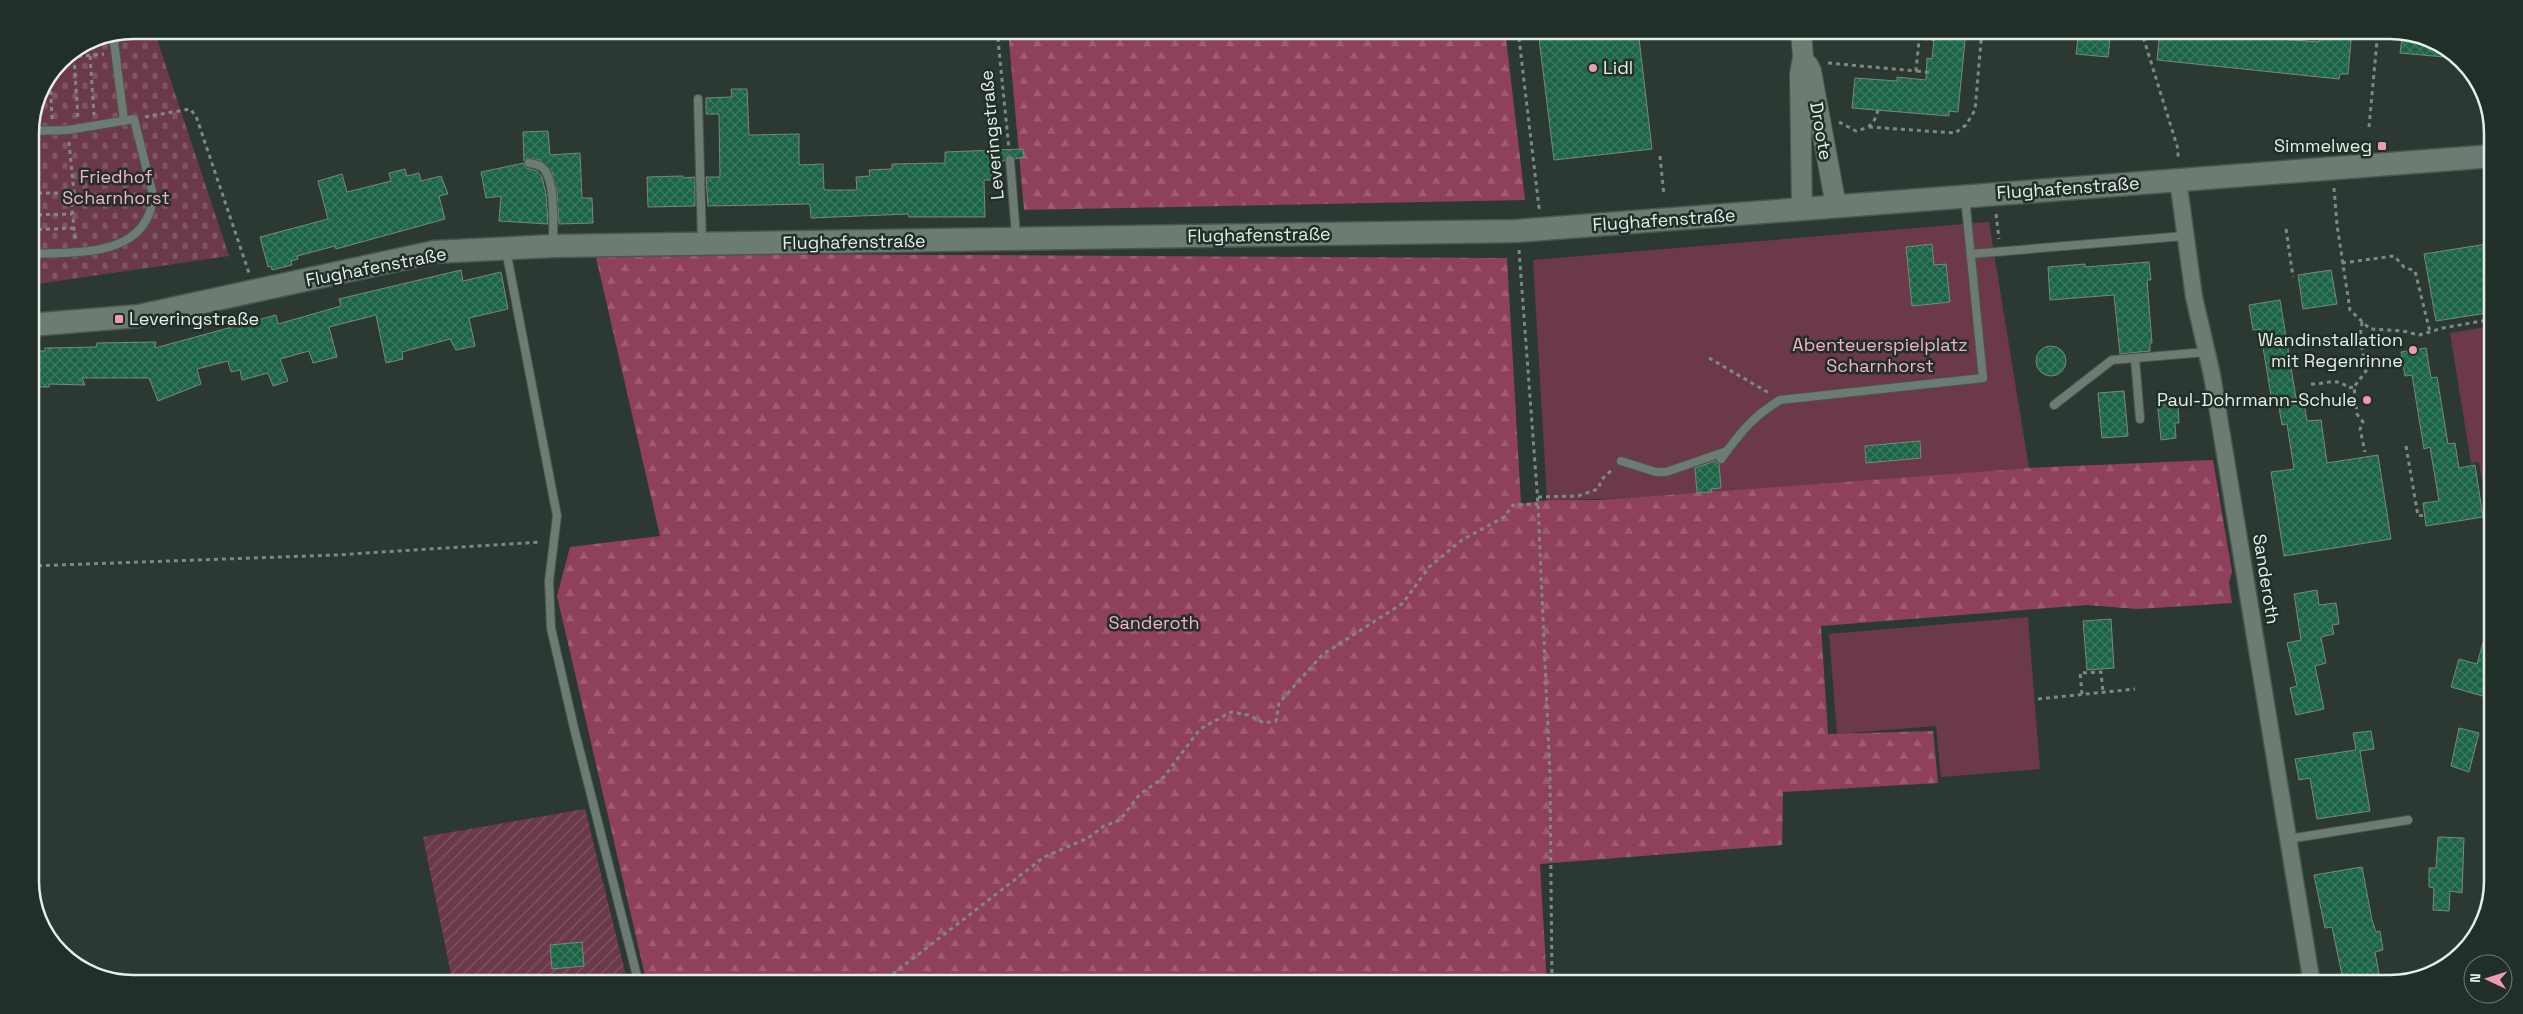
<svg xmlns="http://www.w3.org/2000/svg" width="2523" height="1014" viewBox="0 0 2523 1014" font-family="'Space Grotesk',sans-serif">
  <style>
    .green { fill: #6b394a }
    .forest { fill: url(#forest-firs) }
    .cemetery { fill: url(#cemetery-stones) }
    .garden { fill: url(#garden-furrows) }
    .building { fill: url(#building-cross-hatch); stroke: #78887f }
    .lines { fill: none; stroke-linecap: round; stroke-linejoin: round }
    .service-casing { stroke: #4a564f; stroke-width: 10 }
    .minor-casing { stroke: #4a564f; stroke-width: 19 }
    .tertiary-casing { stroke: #4a564f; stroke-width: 22 }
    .secondary-casing { stroke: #4a564f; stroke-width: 25 }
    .path { stroke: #7e8983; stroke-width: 3; stroke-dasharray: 4 4; stroke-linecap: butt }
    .service { stroke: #6d7c73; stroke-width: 8 }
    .minor { stroke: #6d7c73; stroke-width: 16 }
    .tertiary { stroke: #6d7c73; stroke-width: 20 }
    .secondary { stroke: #6d7c73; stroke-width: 22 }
    .poi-dot { fill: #f09ab4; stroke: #222f28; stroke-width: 2 }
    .labels { text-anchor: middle; stroke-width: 5; stroke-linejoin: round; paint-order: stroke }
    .poi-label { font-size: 18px; fill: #e5eee9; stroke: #222f28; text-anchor: end }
    .street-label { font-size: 18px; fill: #e5eee9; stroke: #222f28 }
    .park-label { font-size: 18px; fill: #f7b2c6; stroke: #222f28 }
    .rim { fill: none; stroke: #e5eee9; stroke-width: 2.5 }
  </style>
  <defs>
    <pattern id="forest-firs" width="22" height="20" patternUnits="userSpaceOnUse" patternTransform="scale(1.25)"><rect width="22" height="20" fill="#8f405c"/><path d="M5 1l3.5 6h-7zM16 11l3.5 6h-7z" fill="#9f5c73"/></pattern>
    <pattern id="cemetery-stones" width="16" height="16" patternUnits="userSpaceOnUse" patternTransform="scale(1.25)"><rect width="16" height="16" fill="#6b394a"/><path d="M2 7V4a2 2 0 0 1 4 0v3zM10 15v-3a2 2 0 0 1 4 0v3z" fill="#805664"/></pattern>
    <pattern id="garden-furrows" width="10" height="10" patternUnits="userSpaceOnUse" patternTransform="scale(1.25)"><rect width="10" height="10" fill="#6b394a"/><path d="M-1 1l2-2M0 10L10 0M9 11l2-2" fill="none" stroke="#805664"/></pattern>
    <pattern id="building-cross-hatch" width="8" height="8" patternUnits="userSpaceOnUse" patternTransform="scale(1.25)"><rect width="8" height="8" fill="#1b6445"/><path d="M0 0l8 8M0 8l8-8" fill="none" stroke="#3c7a60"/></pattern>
  </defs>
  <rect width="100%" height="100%" fill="#2c3932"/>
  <path class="green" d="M1989,222l40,246c-159,12 -322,31 -482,32l-14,-240z
    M2493,326v198h-4l-10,-62 -8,1 -21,-130z
    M2028,617l12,152 -99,8 -5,-51 -99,8 -8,-100z"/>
  <path class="forest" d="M1008,30h497l20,170 -501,10z
    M595,253l912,5 14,246 26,-4h51l99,-7 332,-25 184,-8 19,112 -3,10 3,21 -95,6 -50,-4 -266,21 7,108 105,-3 5,52 -155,9 -1,53 -242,19 7,120h-900l-90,-388 13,-49 90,-11z"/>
  <path class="cemetery" d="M132,30h22l75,226 -199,29v-159l8,-33 22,-33 33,-22z"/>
  <path class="garden" d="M585,809l43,175h-175l-30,-147z"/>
  <path class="building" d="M1538,30h100l14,119 -98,11z
    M1935,30h31l-8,82 -9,-1v5l-97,-8 3,-30 42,3v-4l29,3 1,-22 5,1z
    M2079,30h32l-3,27 -32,-3z
    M2160,30l159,12 1,-12h32l-4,44h-8l-1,5 -182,-19z
    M2403,32l27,6 26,20 -56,-5z
    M731,89h16l2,46 50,-1v31l24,-1 1,26h33l-1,-13 14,-1 -1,-6 23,-1v-5l53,-1v-11l78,-3 1,8 -9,2 -6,-5 -5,7 -13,2v17h-7l1,37h-76l-1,-3 -97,4 -1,-14 -102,2 -2,-29h14l-1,-63h-13v-16l26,-1z
    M548,131l2,24 30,-2 2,45h10l1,25 -34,1 -2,-32 -5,-21 -12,-11 -12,-2 -4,3 -1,-29z
    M524,163l2,5 11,3 5,6 4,17 2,30 -49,-3 2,-25 -15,2 -5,-26z
    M405,169l2,7 12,-3 2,8 20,-5 7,18 -9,2 6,23 -109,30 -1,-3 -38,10 1,3 -7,2 1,4 -20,5 -1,-4 -3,1 -8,-30 68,-18 -10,-38 24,-7 5,18 44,-11 -2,-8z
    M683,176v2l12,-1v29l-47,1 -1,-30z
    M2493,243v69l-57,9 -12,-67z
    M1932,244l2,21 12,-1 4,38 -38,4 -6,-59z
    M2149,262l2,18h-4l5,63h-2v8l-30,3 -6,-59 -64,5 -2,-33 37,-3v3z
    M461,270l2,11 38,-9 7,37 -39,9 6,28 -19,4 -6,-11 -48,13 1,7 -17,4 -10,-48 -47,12 8,30 -24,6 -4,-12 -29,8 8,22 -15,5 -5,-13 -26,7 -2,-10 -9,2 -3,-11 -31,8 4,15 -43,17 -9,-23h-67l3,7 -36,-1v3h-14v-15h-5v-21h15v-3l51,-1 1,-4 59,-1 -1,6 121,-33 2,9 63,-18 -2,-7z
    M2331,270l6,34 -34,5 -5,-34z
    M2280,300l16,98 7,-1 4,24 14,-1 6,43 51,-8 13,84 -107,17 -13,-84 23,-3 -7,-45 -5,1 -5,-30 -6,1 -11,-67 -7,1 -4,-25z
    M2036 361a15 15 0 1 1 30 0a15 15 0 1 1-30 0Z
    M2426,348l5,30 6,-1 11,67 7,-1 4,25 16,-3 8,52 -57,9 -3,-23 16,-2 -9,-54 -6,2 -12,-74 -7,1 -4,-24z
    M2124,391l4,45 -26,2 -4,-45z
    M2173,398l1,8h4l1,17h-4l1,15 -15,2 -4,-41z
    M1920,441l1,17 -55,5 -1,-17z
    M1715,461l4,3 2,24 -10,1 1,3 -15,1 -2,-25z
    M2317,590l2,15 17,-2 3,21 -7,1 2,9 -13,3 5,26 -11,3 9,43 -28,6 -6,-27 7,-2 -10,-43 14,-3 -7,-46z
    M2111,619l3,49 -27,2 -4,-49z
    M2488,625h5v74l-42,-12 8,-28 18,5z
    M2459,728l20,5 -10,39 -18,-6z
    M2371,731l3,18 -14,2 10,60 -53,8 -7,-41 -11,2 -4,-21 61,-9 -3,-17z
    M2438,837l26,1 -2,55 -12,-2 -1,20 -16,-1 1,-22 -5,-1v-19h7z
    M2362,867l10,53 4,12 4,-1 3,19 -8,2 6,32h-33l-2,-10 -4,1 -10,-48 -7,1 -11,-53z
    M582,942l2,24 -32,3 -2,-24z"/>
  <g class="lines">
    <defs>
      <path id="service" d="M113,34l11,87
        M698,99l4,143
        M30,131l38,-1 66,-11 19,76c-4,63 -76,57 -123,59
        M1010,160l6,76
        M529,163c5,1 10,1 14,5 13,13 10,58 10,76
        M506,250l51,266 -8,65 2,47 23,100 65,256
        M1971,254l213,-18
        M2135,358l5,61
        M2054,405l58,-45 94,-8
        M1721,459c20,-27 30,-41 59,-59l203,-22 -18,-181
        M1621,461l35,11h10l61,-21
        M2288,839l120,-19"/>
      <path id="minor" d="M2178,180l16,117 18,78 100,609"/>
      <path id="tertiary" d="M1801,30l2,27 -3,17 2,135
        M1808,65l3,6 25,135"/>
      <path id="secondary" d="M30,325l109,-9 295,-64 119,-6 963,-15 977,-75"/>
    </defs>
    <use href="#service" class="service-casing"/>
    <use href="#minor" class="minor-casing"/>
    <use href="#tertiary" class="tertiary-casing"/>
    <use href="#secondary" class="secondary-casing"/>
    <path class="path" d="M997,30l12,119
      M1518,30l21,178 -2,1
      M2141,30l37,119v11
      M2229,30v5
      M2276,30v9
      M2304,30l2,4 18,3
      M1892,34l43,6
      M2110,34h33
      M90,56l4,59
      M74,57l4,61
      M62,58l42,-4
      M1828,63l88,8 4,-41
      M1917,71l16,2
      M50,75l2,44
      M145,117l45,-8 6,7 53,157
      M1839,122l17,9c14,-4 18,-6 22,-21
      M1869,127l86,6 11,-8 9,-15 7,-80
      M2369,127l9,-97
      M69,142l5,51h-3v4l4,42
      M1660,156l4,40
      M2334,188l3,37 13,85 20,19 33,2 16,4 24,-7 50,-9
      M30,193h41
      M71,197l69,-1
      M1996,214l3,25
      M30,215l42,-1
      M2286,229l7,48
      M30,230l43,-2
      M1519,250l19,254 12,272 2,208
      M2342,263l52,-7 10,11 11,4 15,61
      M2362,322l-2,15 6,34 -12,16 3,27 6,8 -3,7 5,23
      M1709,358l60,35
      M2311,384c14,1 26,-8 37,4l6,-1
      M2406,446l12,70 7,-1
      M1538,497l40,-1 20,-7 4,-10 11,-10
      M30,566l306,-11 205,-13
      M2082,694l-2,-21 21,-1 2,20
      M2038,699l97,-10
      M880,984l164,-127 44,-19 16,-12 16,-6 19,-25 24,-17 37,-49 31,-17 17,3 16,8 12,-2 3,-18 43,-48 81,-52 26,-36 33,-27 42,-23 9,-12 25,-1"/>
    <use href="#service" class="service"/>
    <use href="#minor" class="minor"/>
    <use href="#tertiary" class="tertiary"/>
    <use href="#secondary" class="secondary"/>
  </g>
  <g class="poi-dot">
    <circle cx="1593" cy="68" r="5"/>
    <rect x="2377" y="141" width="10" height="10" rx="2.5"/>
    <rect x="114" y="314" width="10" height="10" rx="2.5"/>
    <circle cx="2413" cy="350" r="5"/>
    <circle cx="2367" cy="400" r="5"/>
  </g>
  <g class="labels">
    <g class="poi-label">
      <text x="1603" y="74" text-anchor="start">Lidl</text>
      <text x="2372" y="152">Simmelweg</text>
      <text x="129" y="325" text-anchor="start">Leveringstraße</text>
      <text x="2403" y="346">Wandinstallation<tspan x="2403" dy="21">mit Regenrinne</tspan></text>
      <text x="2357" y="406">Paul-Dohrmann-Schule</text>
    </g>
    <g class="street-label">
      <text transform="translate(1821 131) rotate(80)" y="6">Droote</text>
      <text transform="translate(992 135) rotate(-95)" y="6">Leveringstraße</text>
      <text transform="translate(2068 188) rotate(-4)" y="6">Flughafenstraße</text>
      <text transform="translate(1664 220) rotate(-4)" y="6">Flughafenstraße</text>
      <text transform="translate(1259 235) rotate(-1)" y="6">Flughafenstraße</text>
      <text transform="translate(854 242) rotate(-1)" y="6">Flughafenstraße</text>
      <text transform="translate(376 267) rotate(-11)" y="6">Flughafenstraße</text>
      <text transform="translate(2266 579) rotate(81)" y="6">Sanderoth</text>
    </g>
    <g class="park-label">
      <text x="116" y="183">Friedhof<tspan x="116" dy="21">Scharnhorst</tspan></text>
      <text x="1880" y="351">Abenteuerspielplatz<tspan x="1880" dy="21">Scharnhorst</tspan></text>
      <text x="1154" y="629">Sanderoth</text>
    </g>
  </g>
  <path d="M0 0H2523V1014H0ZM133 39H2390A94 94 0 0 1 2484 133V881A94 94 0 0 1 2390 975H133A94 94 0 0 1 39 881V133A94 94 0 0 1 133 39Z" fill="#222f28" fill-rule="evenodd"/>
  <path class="rim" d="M133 39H2390A94 94 0 0 1 2484 133V881A94 94 0 0 1 2390 975H133A94 94 0 0 1 39 881V133A94 94 0 0 1 133 39Z"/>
  <g transform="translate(2488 979) rotate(274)"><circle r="24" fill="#222f28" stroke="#707b75"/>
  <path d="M0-4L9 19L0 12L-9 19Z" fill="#f09ab4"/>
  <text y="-8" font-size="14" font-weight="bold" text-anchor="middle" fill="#e5eee9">N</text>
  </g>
</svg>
